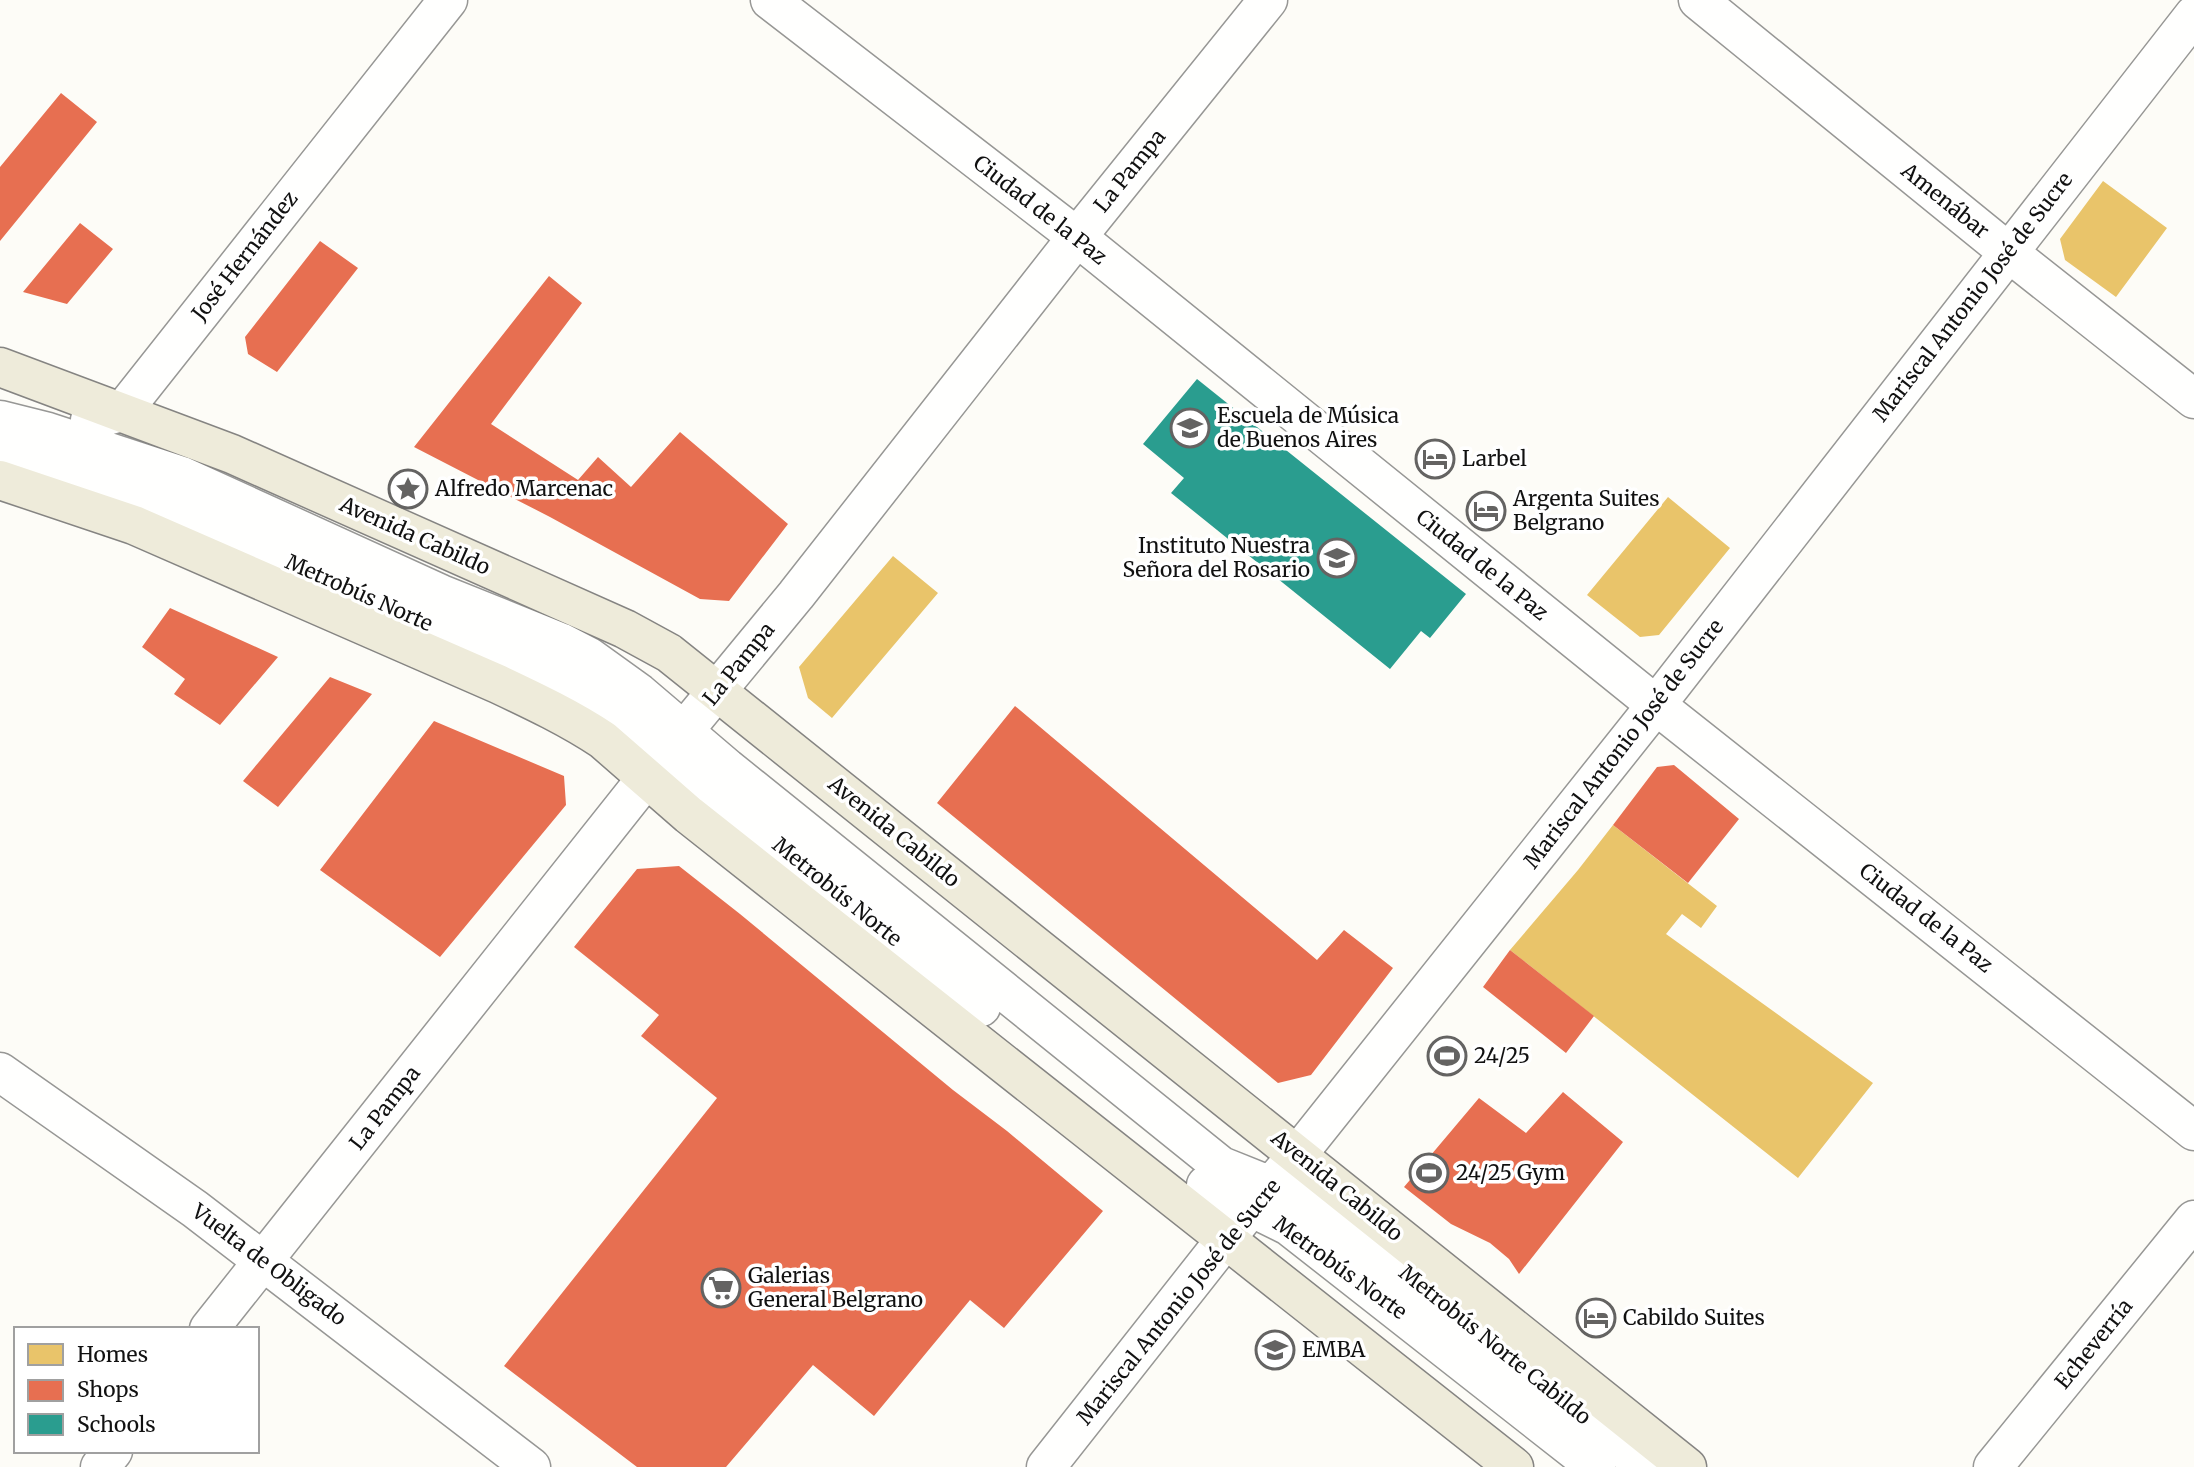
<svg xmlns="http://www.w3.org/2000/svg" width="2194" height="1467" viewBox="0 0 2194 1467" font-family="Merriweather,serif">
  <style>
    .homes { fill: #e9c46a }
    .shops { fill: #e76f51 }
    .schools { fill: #2a9d8f }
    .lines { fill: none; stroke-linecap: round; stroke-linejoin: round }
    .minor-casing { stroke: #979795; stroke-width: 41 }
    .major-casing { stroke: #858482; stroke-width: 41 }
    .minor { stroke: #fffffe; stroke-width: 38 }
    .major { stroke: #eeebda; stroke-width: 38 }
    .labels { text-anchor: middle; stroke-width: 7; stroke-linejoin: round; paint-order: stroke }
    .street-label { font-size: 21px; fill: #111; stroke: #fff }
    .poi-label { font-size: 21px; fill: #111; stroke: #fff; text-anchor: start }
  </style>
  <rect width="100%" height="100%" fill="#fdfcf7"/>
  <path class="homes" d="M2103,181l64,47 -51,69 -51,-37 -5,-21z
    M1668,497l62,51 -71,87 -19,2 -53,-42z
    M893,556l45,37 -106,125 -24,-20 -9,-31z
    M1613,825l104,81 -16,22 -19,-14 -16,20 207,149 -75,95 -288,-228 68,-80z"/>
  <path class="shops" d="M61,93l36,29 -97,119v-74z
    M80,223l33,26 -46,55 -44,-12z
    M320,241l38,27 -81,104 -29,-18 -3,-17z
    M549,276l33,27 -91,121 87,56 20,-23 33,30 49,-55 108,92 -59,77 -29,-2 -150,-82 -136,-70z
    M170,608l108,49 -58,68 -46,-31 11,-15 -43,-32z
    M330,677l42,17 -94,113 -35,-26z
    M1015,706l302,254 27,-30 49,38 -82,107 -33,8 -341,-280z
    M434,721l130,55 2,29 -126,152 -120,-87z
    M1674,765l65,54 -51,64 -75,-58 44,-58z
    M679,866l61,48 213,176 54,41 96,80 -99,117 -34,-28 -96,116 -61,-51 -87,102h-89l-133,-101 213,-268 -76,-62 18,-21 -85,-68 63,-78z
    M1510,950l84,66 -28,37 -83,-66z
    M1563,1092l60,50 -104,132 -10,-15 -19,-16 -39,-19 -47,-37 75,-89 47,35z"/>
  <path class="schools" d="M1197,379l269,215 -36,44 -9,-7 -31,38 -219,-176 13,-15 -41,-34z"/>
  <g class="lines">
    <defs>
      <path id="minor" d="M770,0l307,237 579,468 538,426
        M1698,0l310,252 186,147
        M0,420l48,12 134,44 259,118 119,48 29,15 50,36 88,75 494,398 50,20 40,11 335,270
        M90,420l32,-8 326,-412
        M0,448l155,56 366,160 46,23 50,34 93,70 271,216
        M0,1072l195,137 336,258
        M1206,1185l83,41 307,241
        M209,1329l474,-597 113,-137 281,-358 191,-237
        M100,1467l13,-16
        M1046,1467l205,-260 20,-21 27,-32 358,-449 538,-690
        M1993,1467l201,-247"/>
      <path id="major" d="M0,367l232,87 393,175 44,24 1018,814
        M0,480l134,45 364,159c36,17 72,34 105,56l86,75 825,652"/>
    </defs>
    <use href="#minor" class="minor-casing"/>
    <use href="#major" class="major-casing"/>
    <use href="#minor" class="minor"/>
    <use href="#major" class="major"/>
  </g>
  <defs>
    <symbol id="university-ring" viewBox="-11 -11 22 22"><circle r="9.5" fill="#fff" stroke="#646362" stroke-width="1.5"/><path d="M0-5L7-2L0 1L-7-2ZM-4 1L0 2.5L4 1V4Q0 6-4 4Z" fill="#646362"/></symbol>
    <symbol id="hotel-ring" viewBox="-11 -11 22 22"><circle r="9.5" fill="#fff" stroke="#646362" stroke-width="1.5"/><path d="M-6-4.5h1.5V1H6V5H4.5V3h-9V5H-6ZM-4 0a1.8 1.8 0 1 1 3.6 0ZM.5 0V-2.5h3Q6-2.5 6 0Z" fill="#646362"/></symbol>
    <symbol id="sight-ring" viewBox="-11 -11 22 22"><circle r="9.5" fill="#fff" stroke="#646362" stroke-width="1.5"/><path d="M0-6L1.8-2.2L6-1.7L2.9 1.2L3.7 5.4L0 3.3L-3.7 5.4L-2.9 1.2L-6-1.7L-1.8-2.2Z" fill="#646362"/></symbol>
    <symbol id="school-ring" viewBox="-11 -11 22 22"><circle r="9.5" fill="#fff" stroke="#646362" stroke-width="1.5"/><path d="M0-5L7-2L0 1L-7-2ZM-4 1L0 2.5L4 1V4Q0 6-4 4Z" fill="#646362"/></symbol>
    <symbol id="stadium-ring" viewBox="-11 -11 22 22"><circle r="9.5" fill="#fff" stroke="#646362" stroke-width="1.5"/><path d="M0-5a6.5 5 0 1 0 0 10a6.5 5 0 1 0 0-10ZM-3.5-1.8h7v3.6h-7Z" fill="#646362"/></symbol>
    <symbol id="supermarket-ring" viewBox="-11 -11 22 22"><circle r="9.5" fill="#fff" stroke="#646362" stroke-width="1.5"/><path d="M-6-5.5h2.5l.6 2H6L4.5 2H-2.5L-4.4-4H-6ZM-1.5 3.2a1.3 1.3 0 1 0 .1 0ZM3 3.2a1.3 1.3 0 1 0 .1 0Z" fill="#646362"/></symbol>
  </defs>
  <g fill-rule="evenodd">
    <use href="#university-ring" x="1168" y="406" width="44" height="44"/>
    <use href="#hotel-ring" x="1413" y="437" width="44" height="44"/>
    <use href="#sight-ring" x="386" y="467" width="44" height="44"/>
    <use href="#hotel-ring" x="1464" y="489" width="44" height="44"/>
    <use href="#school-ring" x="1315" y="536" width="44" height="44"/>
    <use href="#stadium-ring" x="1425" y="1034" width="44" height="44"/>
    <use href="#stadium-ring" x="1407" y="1151" width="44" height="44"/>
    <use href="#supermarket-ring" x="699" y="1266" width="44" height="44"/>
    <use href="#hotel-ring" x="1574" y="1296" width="44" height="44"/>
    <use href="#university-ring" x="1253" y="1328" width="44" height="44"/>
  </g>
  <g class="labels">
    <g class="street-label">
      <text transform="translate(1130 171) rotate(-51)" y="7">La Pampa</text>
      <text transform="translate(1945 201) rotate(39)" y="7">Amenábar</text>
      <text transform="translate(1040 210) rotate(38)" y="7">Ciudad de la Paz</text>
      <text transform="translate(245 256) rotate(-52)" y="7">José Hernández</text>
      <text transform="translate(1973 297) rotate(-52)" y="7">Mariscal Antonio José de Sucre</text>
      <text transform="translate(415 536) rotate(24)" y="7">Avenida Cabildo</text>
      <text transform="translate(1482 565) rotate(39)" y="7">Ciudad de la Paz</text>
      <text transform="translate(359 593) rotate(24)" y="7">Metrobús Norte</text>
      <text transform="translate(739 664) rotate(-51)" y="7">La Pampa</text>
      <text transform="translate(1624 744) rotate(-52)" y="7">Mariscal Antonio José de Sucre</text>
      <text transform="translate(894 832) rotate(39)" y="7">Avenida Cabildo</text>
      <text transform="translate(837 892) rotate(39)" y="7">Metrobús Norte</text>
      <text transform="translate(1926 918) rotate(38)" y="7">Ciudad de la Paz</text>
      <text transform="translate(385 1108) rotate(-52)" y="7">La Pampa</text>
      <text transform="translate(1337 1186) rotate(39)" y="7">Avenida Cabildo</text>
      <text transform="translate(269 1265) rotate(37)" y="7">Vuelta de Obligado</text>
      <text transform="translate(1340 1268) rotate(36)" y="7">Metrobús Norte</text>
      <text transform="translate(1179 1302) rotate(-51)" y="7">Mariscal Antonio José de Sucre</text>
      <text transform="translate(2094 1344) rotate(-51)" y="7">Echeverría</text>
      <text transform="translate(1495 1345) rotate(39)" y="7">Metrobús Norte Cabildo</text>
    </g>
    <g class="poi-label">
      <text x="1217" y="423">Escuela de Música<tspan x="1217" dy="24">de Buenos Aires</tspan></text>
      <text x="1462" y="466">Larbel</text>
      <text x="435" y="496">Alfredo Marcenac</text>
      <text x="1513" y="506">Argenta Suites<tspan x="1513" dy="24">Belgrano</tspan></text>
      <text x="1310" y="553" text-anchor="end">Instituto Nuestra<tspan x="1310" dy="24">Señora del Rosario</tspan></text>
      <text x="1474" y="1063">24/25</text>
      <text x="1456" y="1180">24/25 Gym</text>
      <text x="748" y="1283">Galerias<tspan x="748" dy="24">General Belgrano</tspan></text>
      <text x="1623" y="1325">Cabildo Suites</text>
      <text x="1302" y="1357">EMBA</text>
    </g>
  </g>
  <rect x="14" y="1327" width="245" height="126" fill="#ffffff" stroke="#a0a0a0" stroke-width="2"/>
  <rect x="28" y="1344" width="35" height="21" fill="#e9c46a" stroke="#a0a0a0" stroke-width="2"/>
  <text x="77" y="1362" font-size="21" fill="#111111">Homes</text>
  <rect x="28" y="1380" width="35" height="21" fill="#e76f51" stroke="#a0a0a0" stroke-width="2"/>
  <text x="77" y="1397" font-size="21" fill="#111111">Shops</text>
  <rect x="28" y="1414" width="35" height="21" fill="#2a9d8f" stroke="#a0a0a0" stroke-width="2"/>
  <text x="77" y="1432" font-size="21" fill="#111111">Schools</text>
</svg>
